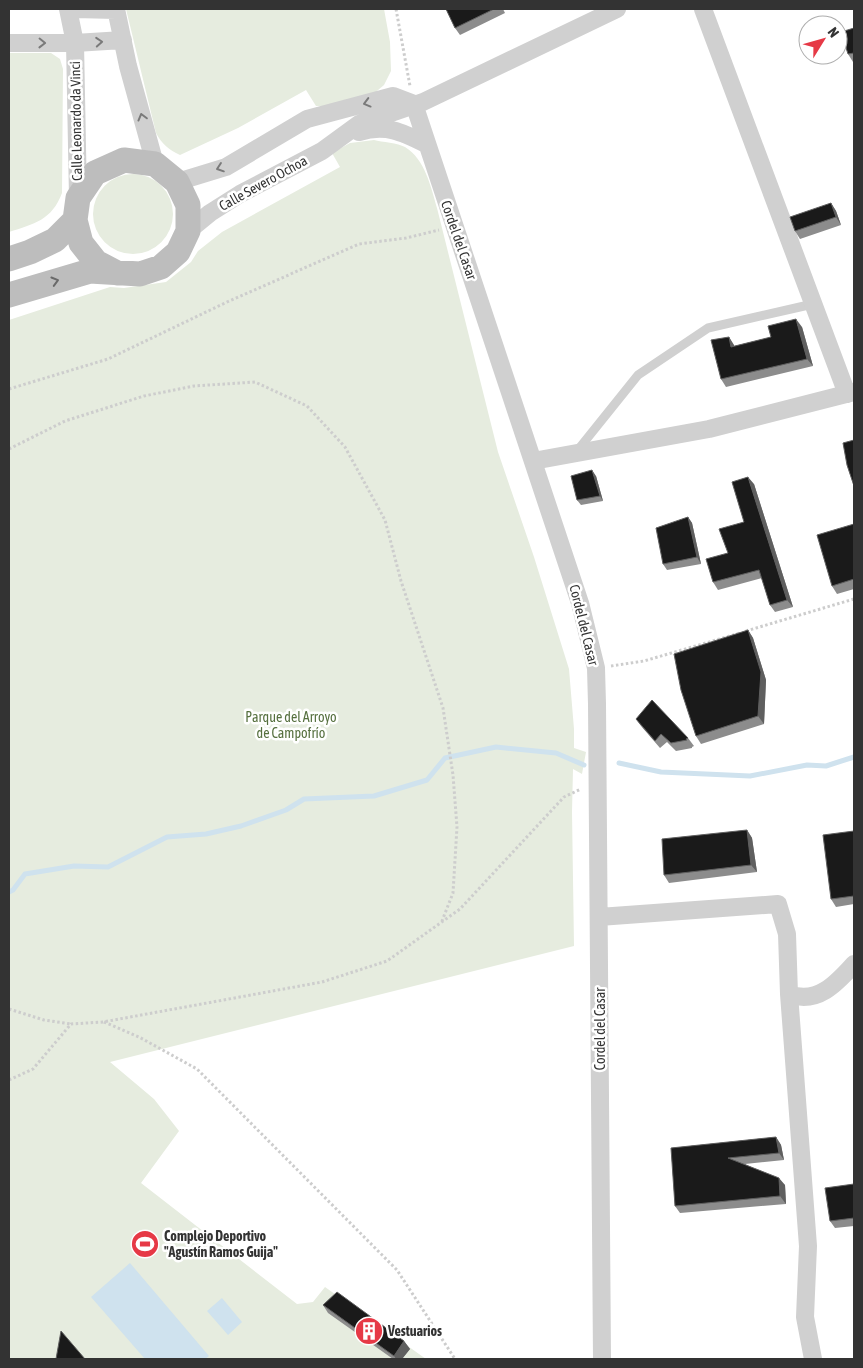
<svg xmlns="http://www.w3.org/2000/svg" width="863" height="1368" viewBox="0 0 863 1368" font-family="'Asap Condensed',sans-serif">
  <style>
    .green { fill: #e6ecdf }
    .water { fill: #cfe2ee }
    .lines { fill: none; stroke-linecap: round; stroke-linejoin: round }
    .stream { stroke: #cfe2ee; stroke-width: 5 }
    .path { stroke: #cdcdcd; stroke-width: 3; stroke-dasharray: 2.5 2.5; stroke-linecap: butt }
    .service { stroke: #d0d0d0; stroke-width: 9 }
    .minor { stroke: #d0d0d0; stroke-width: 18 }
    .secondary { stroke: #bdbdbd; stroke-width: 25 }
    .wall { fill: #8c8c8c }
    .shaded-wall { fill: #5f5f5f }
    .building { fill: #1a1a1a; stroke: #5f5f5f }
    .oneway { stroke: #7a7a7a }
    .oneway2 { stroke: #6a6a6a }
    .labels { text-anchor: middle; stroke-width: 5; stroke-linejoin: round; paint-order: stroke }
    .street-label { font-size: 14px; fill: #333; stroke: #fff }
    .park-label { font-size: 14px; fill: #56703f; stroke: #fff }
    .poi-label { font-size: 14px; font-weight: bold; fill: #333; stroke: #fff; text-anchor: start }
  </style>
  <rect width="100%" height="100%" fill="#fff"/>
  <path class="green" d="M126,9h258l6,33 1,29 -7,14 -13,11 -39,10h-16l-10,-16 -68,38 -58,27c-11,-5 -18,-11 -24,-22z
    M9,53h42l9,6 3,10 -1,124c-10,27 -28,31 -53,39z
    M374,140c8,2 24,3 31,7 20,12 26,40 32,61l61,244 36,105 35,112 5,60v19l12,4 -4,22 -9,-5 -1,43 2,134 -464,116 44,37 25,32 -38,52 156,121 16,-2 12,-15 101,72h-417v-1039l101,-33 14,1 42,-6 25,-20 7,-11 24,-19 118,-65 -8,-14 18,-10z
    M93 214a40 40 0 1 1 80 0a40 40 0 1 1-80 0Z"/>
  <path class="water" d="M130,1263l79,93 -4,3h-60l-54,-62z
    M222,1298l20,24 -14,13 -21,-24z"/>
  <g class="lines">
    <path class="stream" d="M619,763l42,9 89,4 57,-11 19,1 28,-9
      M9,892l4,-2 12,-16 49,-8 34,1 59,-30 39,-3 35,-8 45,-16 18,-11 70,-3 53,-16 18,-22 51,-11 60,6 28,12"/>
    <path class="path" d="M396,9l14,77
      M9,389l99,-30 119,-57 132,-58 47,-6 33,-8
      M9,449l56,-28 79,-25 50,-10 61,-4 52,24 38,41 40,73 16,61 42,127 10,67 4,52 -4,66 -11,28
      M746,631l108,-32
      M611,666l33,-5 96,-28
      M9,1009l35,11 27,4
      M104,1022l35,15 58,32 200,201 58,89
      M9,1080l24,-11 38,-45 32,-2 219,-40 65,-21 73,-52 104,-112 17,-8"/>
    <path class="service" d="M577,451l61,-76 70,-47 105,-24"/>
    <path class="minor" d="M68,9l7,34 3,155
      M75,9l41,1
      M116,9l12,57 27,98
      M703,9l144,385
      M9,43h66l48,-3
      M414,104l166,499 16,65 1,36 5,655
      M359,132c27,-8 43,0 67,12
      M177,182l49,-15 81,-48 86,-23 21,8
      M188,231l22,-18 30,-19 82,-43 37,-27 64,-22 194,-93
      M533,461l176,-32 145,-37
      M599,917l179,-13 9,30 2,60 19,252 -3,71 8,42
      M789,994c28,11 48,-11 65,-30"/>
    <path class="secondary" d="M9,259l21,-7 25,-12 20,-20
      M9,295l81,-24 50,3 21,-7 17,-15 10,-21v-26l-11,-23 -22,-18 -31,-4 -29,13 -17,25 -3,22 6,23 15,19 21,11"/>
  </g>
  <path class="wall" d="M446,9h57l2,4 -45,22 -5,-7z
    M854,28v34h-1l-5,-8z
    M831,203l5,8 5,14 -41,14 -5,-8z
    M802,327l11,39 -87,21 -5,-8 8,-42 5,9 37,-9z
    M596,476l7,25 -22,4 -4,-5z
    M754,484l39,123 -18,5 -5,-7 -8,-27 -44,12 -5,-8 31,-60z
    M688,517l4,6 9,41 -34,6 -4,-6z
    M854,524v65l-17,5 -5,-8z
    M748,630l5,8 13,42 -2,44 -63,20 -5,-8z
    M636,719l52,19 6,8 -2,1v1l-16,3 -9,-9 -7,6 -19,-22z
    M747,830l5,8 5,34 -88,11 -5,-8z
    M854,831v73l-18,3 -5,-8z
    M776,1137l5,8 3,15 -39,4 40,21 1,19 -106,9 -5,-7 -4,-58z
    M854,1184v42l-19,2 -5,-7z
    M323,1305l81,36 6,8 -8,10h-9l-65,-46z"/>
  <path class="shaded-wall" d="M831,203l5,8 5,14 -5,-8z
    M796,319l6,8 11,39 -6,-7z
    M729,337l5,8 2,9 -5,-7z
    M592,470l4,6 7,25 -3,-5z
    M748,477l6,7 39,123 -6,-7z
    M688,517l4,6 9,41 -4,-7z
    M748,630l5,8 13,42 -2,44 -6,-8z
    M747,830l5,8 5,34 -6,-7z
    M776,1137l5,8 3,15 -5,-7z
    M779,1178l6,7 1,19 -6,-8z
    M404,1341l6,8 -8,10h-6l-2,-3z"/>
  <path class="building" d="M446,9h48l-39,19z
    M854,28v26v-1l-6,1 -7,-22z
    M831,203l5,14 -41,14 -5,-14z
    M796,319l11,40 -86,20 -10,-39 18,-3 2,10 40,-10 -3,-11z
    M854,440v46l-7,-21 -4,-22z
    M592,470l8,26 -23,4 -6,-24z
    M748,477l39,123 -17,5 -11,-35 -46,12 -7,-23 22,-6 -9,-24 25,-7 -12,-40z
    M688,517l9,40 -34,7 -7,-36z
    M854,524v55l-22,7 -15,-51z
    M748,630l13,42 -3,44 -62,20 -15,-46 -7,-36z
    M652,700l36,38 -2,1 1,1 -16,3 -10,-9 -6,7 -19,-22z
    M747,830l4,35 -87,10 -2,-36z
    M854,831v65l-23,3 -8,-64z
    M776,1137l3,16 -51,5 51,20 1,18 -105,10 -4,-58z
    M854,1184v34l-24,3 -5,-33z
    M337,1292l67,49 -10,15 -71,-51z
    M61,1331l24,28h-29z"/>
  <defs><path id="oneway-chevron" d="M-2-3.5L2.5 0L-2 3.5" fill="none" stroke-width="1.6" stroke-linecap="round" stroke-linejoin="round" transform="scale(1.25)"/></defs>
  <g class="oneway">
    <use href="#oneway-chevron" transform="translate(99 42) rotate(-4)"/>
    <use href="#oneway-chevron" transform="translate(42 43) rotate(1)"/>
    <use href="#oneway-chevron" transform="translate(367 103) rotate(165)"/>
    <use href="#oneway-chevron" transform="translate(142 117) rotate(-105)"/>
    <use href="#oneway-chevron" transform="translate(220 168) rotate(161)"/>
  </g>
  <use class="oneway2" href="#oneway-chevron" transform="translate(55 281) rotate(-16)"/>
  <defs>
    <symbol id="stadium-disc" viewBox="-11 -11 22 22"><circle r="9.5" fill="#e63946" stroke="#fff"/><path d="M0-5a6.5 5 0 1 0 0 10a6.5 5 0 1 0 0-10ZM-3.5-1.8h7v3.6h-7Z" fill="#fff"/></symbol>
    <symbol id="building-disc" viewBox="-11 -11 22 22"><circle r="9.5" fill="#e63946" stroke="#fff"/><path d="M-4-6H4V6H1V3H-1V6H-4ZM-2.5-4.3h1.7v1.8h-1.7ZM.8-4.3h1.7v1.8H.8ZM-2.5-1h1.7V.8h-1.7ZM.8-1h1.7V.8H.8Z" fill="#fff"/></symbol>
  </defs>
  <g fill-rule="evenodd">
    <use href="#stadium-disc" x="129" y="1228" width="32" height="32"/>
    <use href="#building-disc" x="353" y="1315" width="32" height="32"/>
  </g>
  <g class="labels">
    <g class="street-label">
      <text transform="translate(76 121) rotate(-91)" y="5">Calle Leonardo da Vinci</text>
      <text transform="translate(263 183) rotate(-29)" y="5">Calle Severo Ochoa</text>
      <text transform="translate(459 240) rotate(71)" y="5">Cordel del Casar</text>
      <text transform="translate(584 625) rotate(76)" y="5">Cordel del Casar</text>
      <text transform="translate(600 1029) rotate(-90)" y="5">Cordel del Casar</text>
    </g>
    <g class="park-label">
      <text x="291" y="722">Parque del Arroyo<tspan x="291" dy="16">de Campofrío</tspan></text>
    </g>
    <g class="poi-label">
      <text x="164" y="1241">Complejo Deportivo<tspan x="164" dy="16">"Agustín Ramos Guija"</tspan></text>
      <text x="388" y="1336">Vestuarios</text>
    </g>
  </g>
  <rect width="863" height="1368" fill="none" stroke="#333333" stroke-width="20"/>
  <g transform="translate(823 40) rotate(53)"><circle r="24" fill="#ffffff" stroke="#adadad"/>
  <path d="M0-4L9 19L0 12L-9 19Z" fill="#e63946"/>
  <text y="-8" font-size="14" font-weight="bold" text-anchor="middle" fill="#333333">N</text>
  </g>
</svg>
